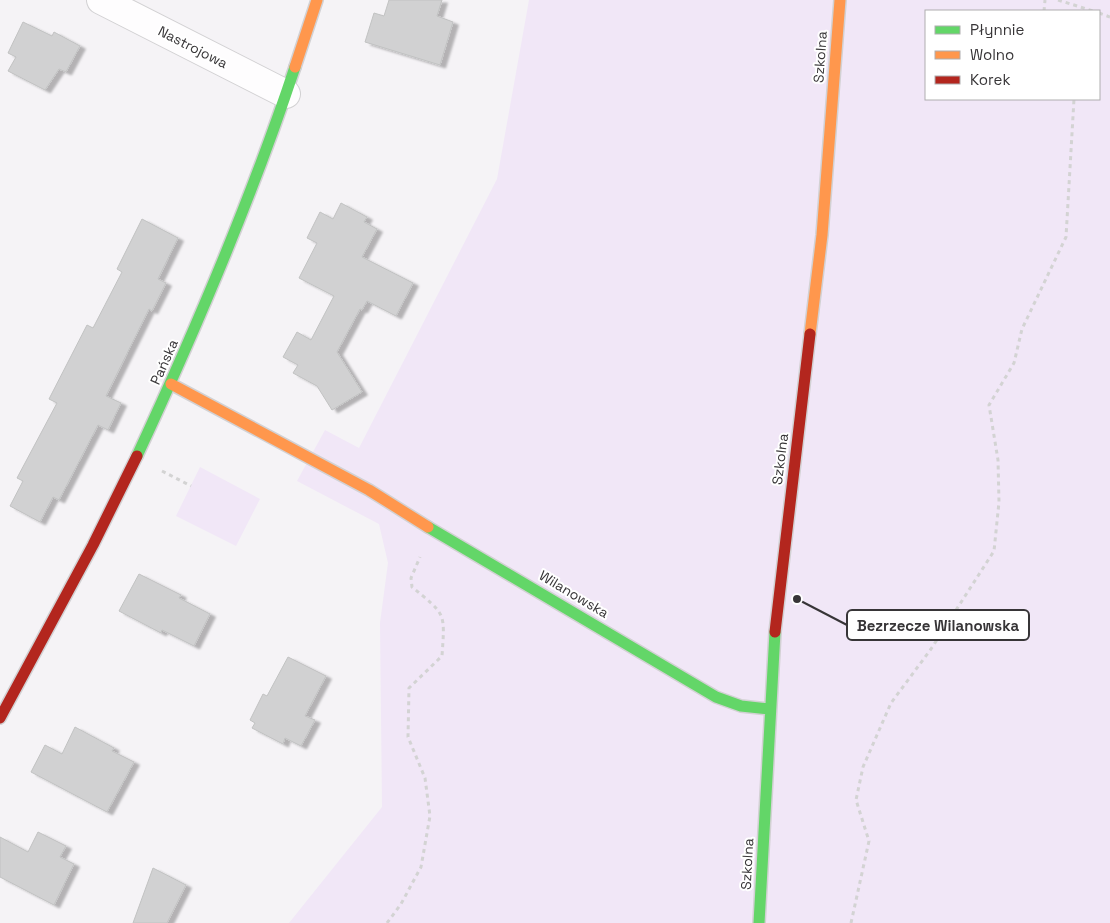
<svg xmlns="http://www.w3.org/2000/svg" width="1110" height="923" viewBox="0 0 1110 923" font-family="'Space Grotesk',sans-serif">
  <style>
    .green { fill: #f1e7f7; fill-rule: evenodd }
    .building { fill: #d1d1d2; stroke: #c1c2c2; filter: url(#shadow) }
    .lines { fill: none; stroke-linecap: round; stroke-linejoin: round }
    .street-casing { stroke: #d2d1d3; stroke-width: 30 }
    .fast-casing { stroke: #d2d1d3; stroke-width: 14 }
    .slow-casing { stroke: #d2d1d3; stroke-width: 14 }
    .jam-casing { stroke: #d2d1d3; stroke-width: 14 }
    .path { stroke: #d3d3d3; stroke-width: 3; stroke-dasharray: 4 4; stroke-linecap: butt }
    .street { stroke: #fefdfe; stroke-width: 28 }
    .fast { stroke: #63d668; stroke-width: 11 }
    .slow { stroke: #ff974d; stroke-width: 11 }
    .jam { stroke: #b3261e; stroke-width: 11 }
    .labels { text-anchor: middle; stroke-width: 4; stroke-linejoin: round; paint-order: stroke }
    .street-label { font-size: 14px; fill: #373537; stroke: #fff }
    .leader { fill: none; stroke: #373537; stroke-width: 2 }
    .callout-dot { fill: #373537; stroke: #fff; stroke-width: 2 }
    .callout { fill: #fff; stroke: #373537; stroke-width: 2 }
    .callout-label { font-size: 15px; text-anchor: middle; font-weight: bold; fill: #373537 }
  </style>
  <defs>
    <filter id="shadow"><feDropShadow dx="5.5" dy="3" stdDeviation="1" flood-color="#0004"/></filter>
  </defs>
  <rect width="100%" height="100%" fill="#f5f3f6"/>
  <path class="green" d="M529,0h581v923h-821l93,-116 -2,-184 8,-60 -9,-39 -82,-43 28,-51 34,18 138,-269zM926,11h173v88h-173z
    M200,467l60,32 -24,47 -60,-30z"/>
  <path class="building" d="M389,0h53l-5,16 16,6 -13,43 -75,-23 9,-29 10,3z
    M23,22l29,14 2,-4 26,14 -14,26 -7,-3 -14,21 -37,-19 8,-14 -8,-4z
    M341,203l26,14 -3,5 13,7 -15,28 51,26 -17,33 -29,-15 -5,9 -2,-1 -23,43 25,40 -30,18 -15,-24 -24,-13 5,-8 -15,-8 14,-25 14,8 23,-44 -35,-18 18,-35 -10,-5 13,-26 13,7z
    M142,219l36,19 -20,41 8,4 -14,28 -3,-2 -43,87 15,7 -13,27 -10,-5 -39,75 -6,-3 -13,25 -30,-16 13,-25 -6,-3 40,-75 -8,-4 38,-74 6,3 29,-56 -5,-3z
    M139,574l42,21 -2,3 31,16 -16,32 -32,-16 -1,3 -42,-22z
    M288,657l38,19 -21,40 10,4 -14,26 -16,-8 -2,6 -31,-16 3,-5 -5,-3 13,-26 4,2z
    M75,727l39,21 -2,3 22,11 -27,50 -76,-40 14,-27 17,9z
    M38,832l28,14 -6,11 14,7 -20,41 -54,-28v-40l28,15z
    M153,868l33,17 -19,38h-34z"/>
  <g class="lines">
    <defs>
      <path id="street" d="M101,0l185,94"/>
      <path id="fast" d="M137,456c59,-127 114,-256 158,-389
        M428,527l288,170 25,9 28,3
        M759,923l16,-291"/>
      <path id="slow" d="M295,67l22,-67
        M810,334l12,-99 18,-235
        M171,384l198,106 59,37"/>
      <path id="jam" d="M775,632l35,-298
        M0,718l93,-173 44,-89"/>
    </defs>
    <use href="#street" class="street-casing"/>
    <use href="#fast" class="fast-casing"/>
    <use href="#slow" class="slow-casing"/>
    <use href="#jam" class="jam-casing"/>
    <path class="path" d="M1058,0l35,11
      M1044,11l1,-11
      M1099,13l11,4
      M162,471l29,15
      M387,923l14,-19 20,-37 9,-51 -5,-38 -17,-41 1,-49 33,-32c3,-44 4,-41 -30,-69l-1,-9 9,-21
      M851,923l18,-82 -13,-41 7,-33 28,-64 40,-54 63,-98 5,-49 -1,-42 -9,-55 25,-42 8,-34 44,-92 8,-138"/>
    <use href="#street" class="street"/>
    <use href="#fast" class="fast"/>
    <use href="#slow" class="slow"/>
    <use href="#jam" class="jam"/>
  </g>
  <g class="labels">
    <g class="street-label">
      <text transform="translate(193 47) rotate(27)" y="5">Nastrojowa</text>
      <text transform="translate(820 57) rotate(-86)" y="5">Szkolna</text>
      <text transform="translate(164 362) rotate(-66)" y="5">Pańska</text>
      <text transform="translate(780 459) rotate(-83)" y="5">Szkolna</text>
      <text transform="translate(574 594) rotate(31)" y="5">Wilanowska</text>
      <text transform="translate(747 864) rotate(-87)" y="5">Szkolna</text>
    </g>
  </g>
  <path class="leader" d="M797 599L847 625"/>
  <circle class="callout-dot" cx="797" cy="599" r="5"/>
  <rect class="callout" x="847" y="610" width="182" height="30" rx="5"/>
  <g class="callout-label">
    <text x="938" y="631">Bezrzecze Wilanowska</text>
  </g>
  <rect x="925" y="10" width="175" height="90" fill="#ffffff" stroke="#afaeaf"/>
  <rect x="935" y="26" width="25" height="8" fill="#63d668" stroke="#afaeaf"/>
  <text x="970" y="35" font-size="15" fill="#373537">Płynnie</text>
  <rect x="935" y="51" width="25" height="8" fill="#ff974d" stroke="#afaeaf"/>
  <text x="970" y="60" font-size="15" fill="#373537">Wolno</text>
  <rect x="935" y="76" width="25" height="8" fill="#b3261e" stroke="#afaeaf"/>
  <text x="970" y="85" font-size="15" fill="#373537">Korek</text>
</svg>
